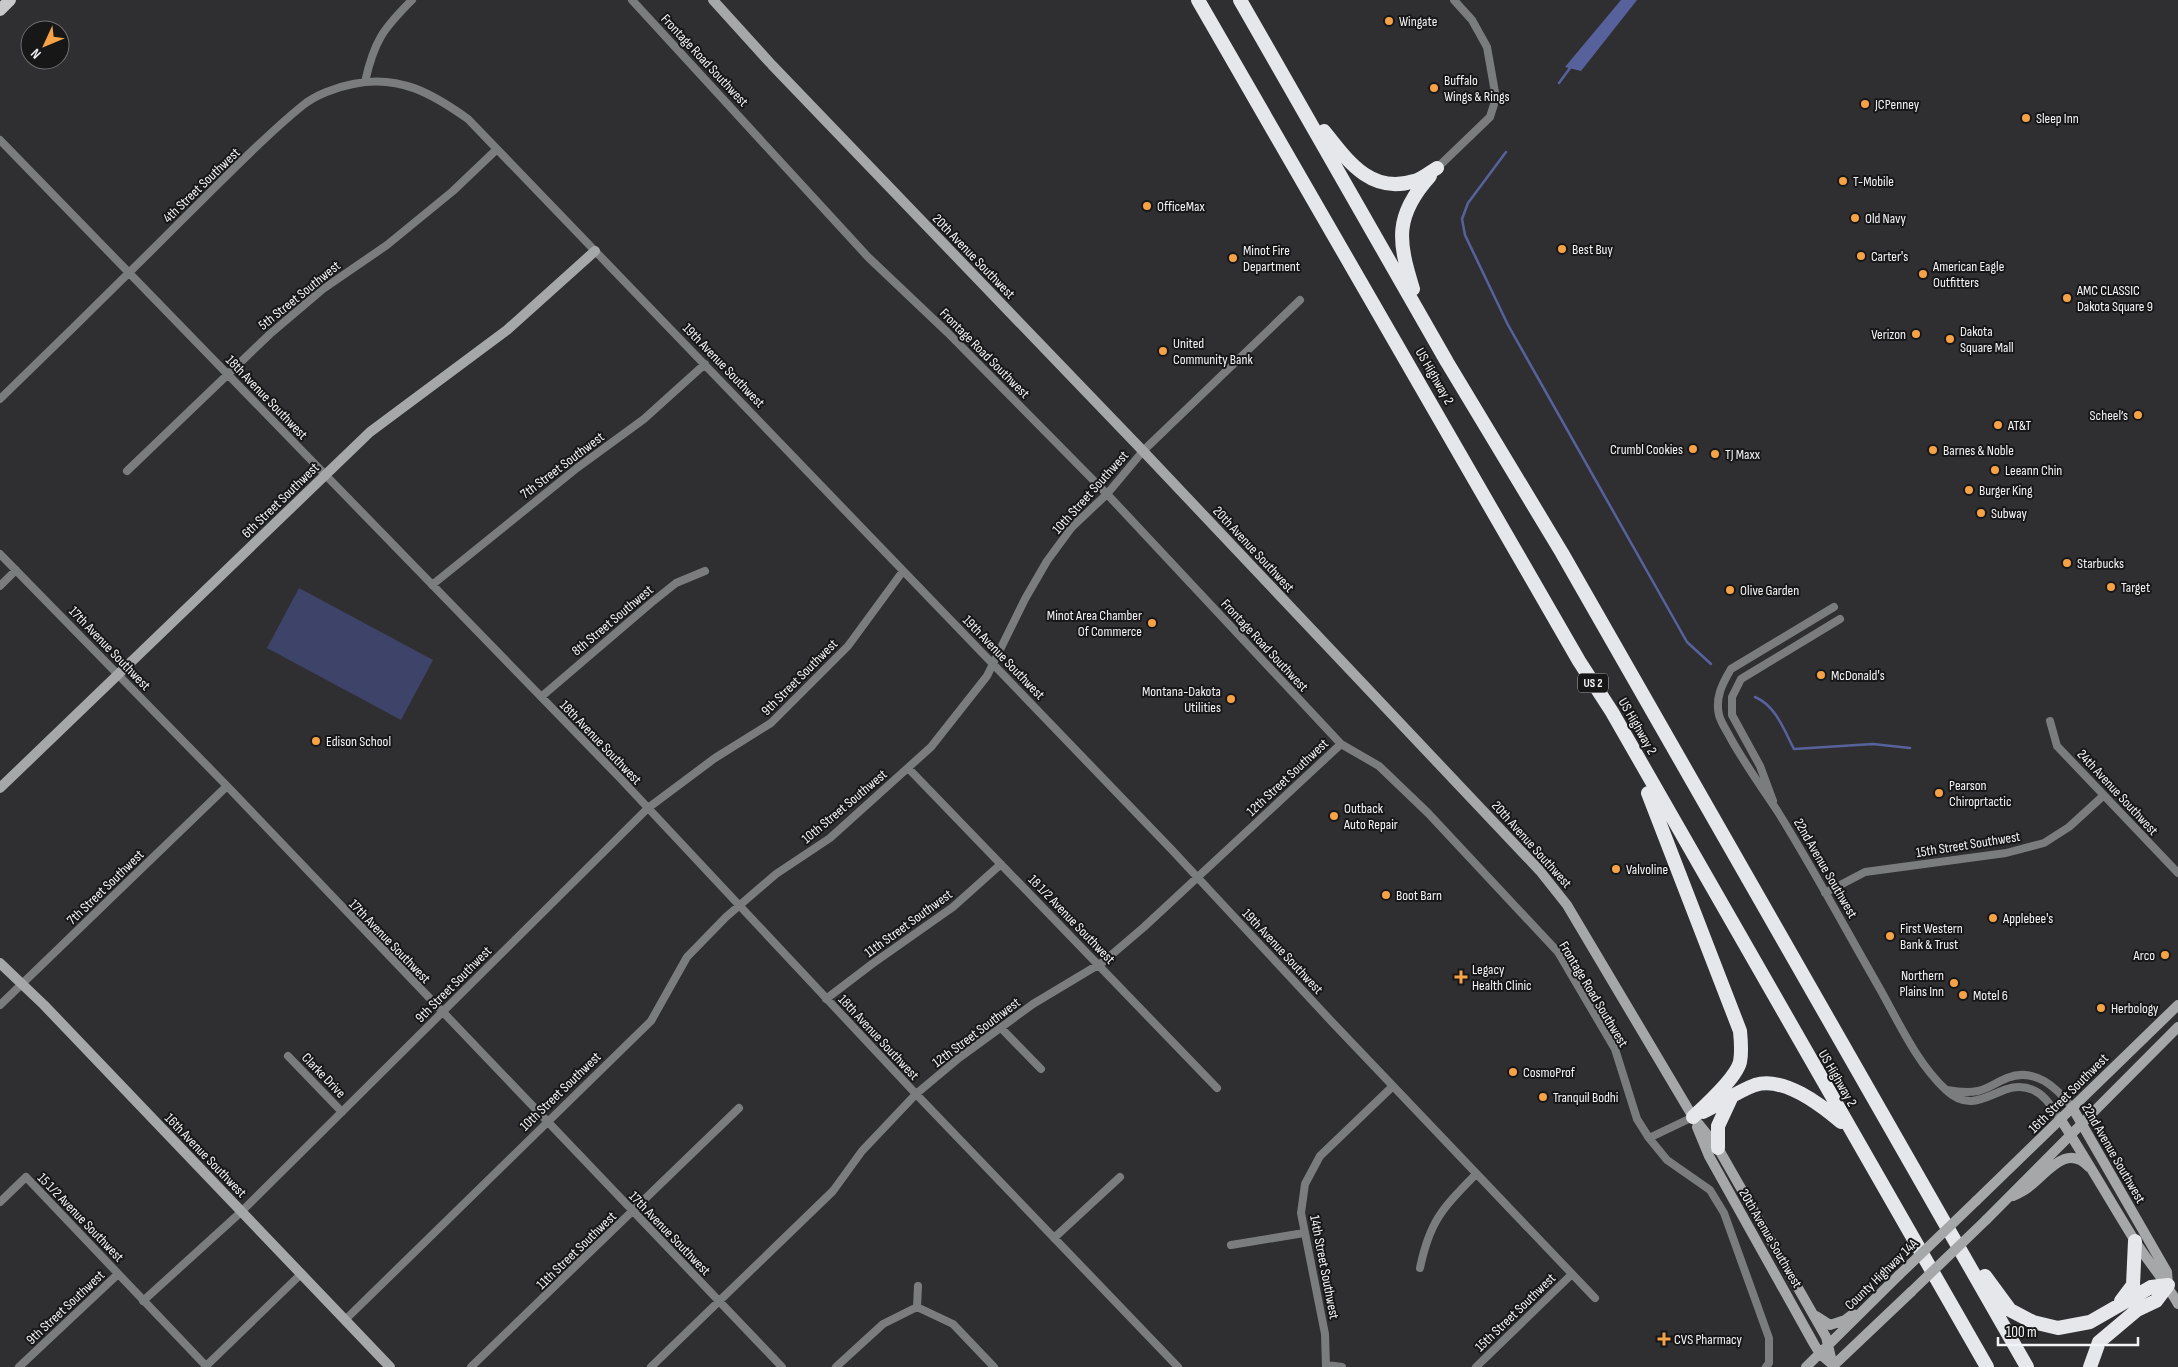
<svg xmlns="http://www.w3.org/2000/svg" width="2178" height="1367" viewBox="0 0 2178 1367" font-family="'Sofia Sans Condensed',sans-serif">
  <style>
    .green { fill: #3d4369 }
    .water { fill: #57629d }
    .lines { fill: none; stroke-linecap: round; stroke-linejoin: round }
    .stream { stroke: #57629d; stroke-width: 2.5 }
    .street { stroke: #7b7c7d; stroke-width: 8 }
    .secondary { stroke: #a6a7a9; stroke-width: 10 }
    .primary { stroke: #c8c8cb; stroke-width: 12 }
    .highway { stroke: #e6e7ea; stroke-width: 14 }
    .secondary-bridge { stroke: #a6a7a9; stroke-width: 10 }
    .poi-dot { fill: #f6a246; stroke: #171718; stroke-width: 2 }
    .labels { text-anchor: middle; stroke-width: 4; stroke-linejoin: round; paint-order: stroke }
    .shield { fill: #171718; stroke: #b2b2b3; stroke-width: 1 }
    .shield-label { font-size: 12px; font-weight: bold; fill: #f4f4f6 }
    .poi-label { font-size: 14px; fill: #f4f4f6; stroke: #171718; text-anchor: start }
    .street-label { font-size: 14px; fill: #f4f4f6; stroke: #171718 }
  </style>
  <rect width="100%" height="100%" fill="#2f2f32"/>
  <path class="green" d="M299,588l134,72 -32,60 -134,-72z"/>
  <path class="water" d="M1621,0h16l-56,71 -16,-4z"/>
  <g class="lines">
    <path class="stream" d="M1559,83l11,-15
      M1506,152l-38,51 -6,16 3,16 43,90 179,317 24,22
      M1755,697c21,9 29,33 39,52l79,-5 37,4"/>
    <path class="street" d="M632,0l236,257 79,75 160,162 234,250 38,22 49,47 130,139 57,97 22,70 12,19 18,22 43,30 14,23 45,125v25l-3,4
      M365,82c9,-41 18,-53 47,-82
      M0,140l620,638 296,316 262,273
      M1437,168l53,-51 6,-19 -9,-51 -15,-27 -18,-20
      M0,399c62,-60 123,-120 184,-181 38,-37 76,-78 118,-112 13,-11 35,-19 51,-22 46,-10 80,10 115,35l704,731 160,172 263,276
      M127,471l143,-137 53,-45 64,-44 66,-54 43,-41
      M0,554l227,232 555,581
      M432,585l145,-117 67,-49 61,-55
      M0,586l16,-16
      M1834,607l-103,62c-9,15 -16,29 -12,46 2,8 8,16 12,24 14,25 31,49 47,73 36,58 68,118 102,177 19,34 37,74 66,101 33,31 55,-15 87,0 13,5 20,20 28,30
      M541,697l110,-94 25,-20 29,-12
      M2050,721l7,25 121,127
      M908,768l309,320
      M1773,801l-13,-35 -28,-51v-18l9,-18 99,-60
      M1825,893l40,-21 141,-19 38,-10 25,-16 34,-31
      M826,999l46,-35 81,-57 48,-43
      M0,1005l227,-219
      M1001,1028l40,41
      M288,1056l54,56
      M1947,1090c11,2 21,3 31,1 10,-2 19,-9 29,-13 28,-11 49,9 65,29
      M1649,1138l44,-21
      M0,1202l26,-25 181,190
      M1054,1238l66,-61
      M1231,1245l73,-12
      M1420,1268c10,-48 23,-60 56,-94
      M143,1301l98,-89 407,-404 67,-50 56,-35 77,-77 55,-75
      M917,1307l1,-21
      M345,1320l306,-299 36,-64 39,-40 50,-43 54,-36 101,-91 56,-71 38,-77 22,-38 25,-34 35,-33 36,-43 157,-151
      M1327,1365l15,2
      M19,1367l99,-93
      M205,1367l96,-93
      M471,1367l268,-259
      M651,1367l182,-176 29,-40 54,-57 43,-36 74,-54 70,-42 41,-35 197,-183
      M836,1367l47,-43 34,-17 36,17 41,43
      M1326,1367l-1,-33 -24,-121 4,-29 15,-28 73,-70
      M1476,1367l95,-92"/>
    <path class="secondary" d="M713,0l59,65 371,386 397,420 27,34 126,212 25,31 108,189 7,29
      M0,788l370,-356 137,-102 88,-79
      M0,963l44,42 346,362
      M2072,1107l95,165 1,13
      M2061,1120c26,40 49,81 74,121 14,22 31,41 43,63
      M1697,1127l12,29 105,188 6,10 13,11
      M2013,1196c6,-3 12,-5 17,-10 18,-14 37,-43 59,-19
      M1976,1201l202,-196
      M1986,1220l192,-193
      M1816,1316l14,9 15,-5 8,-6
      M1806,1367l93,-92
      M1832,1367l79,-75"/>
    <path class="primary" d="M0,10l10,-10"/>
    <path class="highway" d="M1198,0l381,661 33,51 375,655
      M1240,0l207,362 115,191 465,814
      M1324,131c23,29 47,64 90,50 8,-2 16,-9 23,-13
      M1413,289c-15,-48 -19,-73 17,-113
      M1648,793l92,238c1,10 2,21 0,31 -4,16 -35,44 -47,55
      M1703,1112c17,-8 35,-21 52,-27 29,-9 66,20 86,37
      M1718,1148v-22l13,-28
      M1985,1276l25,34 23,12 25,6 32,-6 61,-35 17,-2
      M2121,1301l12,-16 2,-44
      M2090,1367l9,-25 38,-32 19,-9 12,-16"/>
    <path class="secondary-bridge" d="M1899,1275l77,-74
      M1911,1292l75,-72"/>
  </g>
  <g class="poi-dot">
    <circle cx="1389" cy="21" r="5"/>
    <circle cx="1434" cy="88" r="5"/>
    <circle cx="1865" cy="104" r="5"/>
    <circle cx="2026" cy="118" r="5"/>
    <circle cx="1843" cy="181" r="5"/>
    <circle cx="1147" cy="206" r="5"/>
    <circle cx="1855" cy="218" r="5"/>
    <circle cx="1562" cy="249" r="5"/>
    <circle cx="1861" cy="256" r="5"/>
    <circle cx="1233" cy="258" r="5"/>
    <circle cx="1923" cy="274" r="5"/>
    <circle cx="2067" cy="298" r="5"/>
    <circle cx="1916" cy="334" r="5"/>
    <circle cx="1950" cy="339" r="5"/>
    <circle cx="1163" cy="351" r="5"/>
    <circle cx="2138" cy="415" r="5"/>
    <circle cx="1998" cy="425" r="5"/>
    <circle cx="1693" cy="449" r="5"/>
    <circle cx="1933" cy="450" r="5"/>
    <circle cx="1715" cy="454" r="5"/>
    <circle cx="1995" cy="470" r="5"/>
    <circle cx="1969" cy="490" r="5"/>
    <circle cx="1981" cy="513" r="5"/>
    <circle cx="2067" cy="563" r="5"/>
    <circle cx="2111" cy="587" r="5"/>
    <circle cx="1730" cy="590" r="5"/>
    <circle cx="1152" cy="623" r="5"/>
    <circle cx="1821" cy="675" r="5"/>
    <circle cx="1231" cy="699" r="5"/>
    <circle cx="316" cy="741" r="5"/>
    <circle cx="1939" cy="793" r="5"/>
    <circle cx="1334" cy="816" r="5"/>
    <circle cx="1616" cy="869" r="5"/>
    <circle cx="1386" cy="895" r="5"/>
    <circle cx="1993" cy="918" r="5"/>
    <circle cx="1890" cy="936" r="5"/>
    <circle cx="2165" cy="955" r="5"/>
    <path d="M1458.5 969.5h5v5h5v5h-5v5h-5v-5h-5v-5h5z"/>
    <circle cx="1954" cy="983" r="5"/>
    <circle cx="1963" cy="995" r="5"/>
    <circle cx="2101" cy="1008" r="5"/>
    <circle cx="1513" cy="1072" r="5"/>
    <circle cx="1543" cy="1097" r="5"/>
    <path d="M1661.5 1331.5h5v5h5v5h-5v5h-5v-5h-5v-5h5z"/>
  </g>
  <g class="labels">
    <rect class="shield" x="1578" y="673.5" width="30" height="19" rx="4"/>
    <g class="shield-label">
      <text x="1593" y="687">US 2</text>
    </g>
    <g class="poi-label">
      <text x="1399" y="26">Wingate</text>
      <text x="1444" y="85">Buffalo<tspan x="1444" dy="16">Wings &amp; Rings</tspan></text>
      <text x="1875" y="109">JCPenney</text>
      <text x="2036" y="123">Sleep Inn</text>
      <text x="1853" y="186">T-Mobile</text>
      <text x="1157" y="211">OfficeMax</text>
      <text x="1865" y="223">Old Navy</text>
      <text x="1572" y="254">Best Buy</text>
      <text x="1243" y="255">Minot Fire<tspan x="1243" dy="16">Department</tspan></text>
      <text x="1871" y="261">Carter's</text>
      <text x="1933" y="271">American Eagle<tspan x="1933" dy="16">Outfitters</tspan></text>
      <text x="2077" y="295">AMC CLASSIC<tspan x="2077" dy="16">Dakota Square 9</tspan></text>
      <text x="1960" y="336">Dakota<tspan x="1960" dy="16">Square Mall</tspan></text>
      <text x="1906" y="339" text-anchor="end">Verizon</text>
      <text x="1173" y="348">United<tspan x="1173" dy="16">Community Bank</tspan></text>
      <text x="2128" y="420" text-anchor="end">Scheel’s</text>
      <text x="2008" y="430">AT&amp;T</text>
      <text x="1683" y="454" text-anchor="end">Crumbl Cookies</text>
      <text x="1943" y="455">Barnes &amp; Noble</text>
      <text x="1725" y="459">TJ Maxx</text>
      <text x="2005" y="475">Leeann Chin</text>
      <text x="1979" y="495">Burger King</text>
      <text x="1991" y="518">Subway</text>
      <text x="2077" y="568">Starbucks</text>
      <text x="2121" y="592">Target</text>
      <text x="1740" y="595">Olive Garden</text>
      <text x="1142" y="620" text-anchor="end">Minot Area Chamber<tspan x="1142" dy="16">Of Commerce</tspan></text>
      <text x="1831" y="680">McDonald's</text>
      <text x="1221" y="696" text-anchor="end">Montana-Dakota<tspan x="1221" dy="16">Utilities</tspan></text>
      <text x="326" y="746">Edison School</text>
      <text x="1949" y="790">Pearson<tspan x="1949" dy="16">Chiroprtactic</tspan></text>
      <text x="1344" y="813">Outback<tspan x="1344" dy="16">Auto Repair</tspan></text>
      <text x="1626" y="874">Valvoline</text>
      <text x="1396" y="900">Boot Barn</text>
      <text x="2003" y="923">Applebee's</text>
      <text x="1900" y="933">First Western<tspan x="1900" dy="16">Bank &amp; Trust</tspan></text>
      <text x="2155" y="960" text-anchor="end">Arco</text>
      <text x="1472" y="974">Legacy<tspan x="1472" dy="16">Health Clinic</tspan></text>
      <text x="1944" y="980" text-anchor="end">Northern<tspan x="1944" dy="16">Plains Inn</tspan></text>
      <text x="1973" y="1000">Motel 6</text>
      <text x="2111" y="1013">Herbology</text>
      <text x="1523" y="1077">CosmoProf</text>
      <text x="1553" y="1102">Tranquil Bodhi</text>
      <text x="1674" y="1344">CVS Pharmacy</text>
    </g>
    <g class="street-label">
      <text transform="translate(705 60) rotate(47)" y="5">Frontage Road Southwest</text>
      <text transform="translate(201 185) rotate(-44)" y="5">4th Street Southwest</text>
      <text transform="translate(974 256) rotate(46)" y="5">20th Avenue Southwest</text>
      <text transform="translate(299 295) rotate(-39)" y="5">5th Street Southwest</text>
      <text transform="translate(985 353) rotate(45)" y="5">Frontage Road Southwest</text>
      <text transform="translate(724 365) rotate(46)" y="5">19th Avenue Southwest</text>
      <text transform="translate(1435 376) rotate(60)" y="5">US Highway 2</text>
      <text transform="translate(267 397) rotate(46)" y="5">18th Avenue Southwest</text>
      <text transform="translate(562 465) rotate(-37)" y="5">7th Street Southwest</text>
      <text transform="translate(1090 492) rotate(-48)" y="5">10th Street Southwest</text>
      <text transform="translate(280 500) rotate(-44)" y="5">6th Street Southwest</text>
      <text transform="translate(1254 549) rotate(47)" y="5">20th Avenue Southwest</text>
      <text transform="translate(612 620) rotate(-40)" y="5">8th Street Southwest</text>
      <text transform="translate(1265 645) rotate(47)" y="5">Frontage Road Southwest</text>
      <text transform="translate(110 648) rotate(46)" y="5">17th Avenue Southwest</text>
      <text transform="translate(1004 657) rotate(46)" y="5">19th Avenue Southwest</text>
      <text transform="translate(799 677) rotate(-45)" y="5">9th Street Southwest</text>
      <text transform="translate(1638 726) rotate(60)" y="5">US Highway 2</text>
      <text transform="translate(601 742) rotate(46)" y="5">18th Avenue Southwest</text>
      <text transform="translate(1287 777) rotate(-43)" y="5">12th Street Southwest</text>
      <text transform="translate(2118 792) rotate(47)" y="5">24th Avenue Southwest</text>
      <text transform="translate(844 806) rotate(-40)" y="5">10th Street Southwest</text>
      <text transform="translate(1532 844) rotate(48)" y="5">20th Avenue Southwest</text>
      <text transform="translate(1968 844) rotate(-9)" y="5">15th Street Southwest</text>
      <text transform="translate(1826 868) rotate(60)" y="5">22nd Avenue Southwest</text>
      <text transform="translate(105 887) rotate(-44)" y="5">7th Street Southwest</text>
      <text transform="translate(1072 919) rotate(46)" y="5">18 1/2 Avenue Southwest</text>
      <text transform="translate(908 923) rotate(-36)" y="5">11th Street Southwest</text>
      <text transform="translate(390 941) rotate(46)" y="5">17th Avenue Southwest</text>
      <text transform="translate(1283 951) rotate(47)" y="5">19th Avenue Southwest</text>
      <text transform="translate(453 984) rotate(-45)" y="5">9th Street Southwest</text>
      <text transform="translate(1594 994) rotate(59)" y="5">Frontage Road Southwest</text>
      <text transform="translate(976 1032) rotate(-37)" y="5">12th Street Southwest</text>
      <text transform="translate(879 1037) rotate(47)" y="5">18th Avenue Southwest</text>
      <text transform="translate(324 1075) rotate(46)" y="5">Clarke Drive</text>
      <text transform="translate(1838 1078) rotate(60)" y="5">US Highway 2</text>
      <text transform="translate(560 1091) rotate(-44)" y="5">10th Street Southwest</text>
      <text transform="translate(2068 1093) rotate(-45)" y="5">16th Street Southwest</text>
      <text transform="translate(2114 1153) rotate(60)" y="5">22nd Avenue Southwest</text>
      <text transform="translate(206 1155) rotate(46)" y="5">16th Avenue Southwest</text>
      <text transform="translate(81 1217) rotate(46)" y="5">15 1/2 Avenue Southwest</text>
      <text transform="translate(670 1233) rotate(46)" y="5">17th Avenue Southwest</text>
      <text transform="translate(1771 1238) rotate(60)" y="5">20th Avenue Southwest</text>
      <text transform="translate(576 1250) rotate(-44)" y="5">11th Street Southwest</text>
      <text transform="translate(1325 1267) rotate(79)" y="5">14th Street Southwest</text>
      <text transform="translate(1881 1274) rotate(-44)" y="5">County Highway 14A</text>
      <text transform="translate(65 1307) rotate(-43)" y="5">9th Street Southwest</text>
      <text transform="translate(1515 1312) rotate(-44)" y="5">15th Street Southwest</text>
    </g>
  </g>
  <g transform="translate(45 45) rotate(226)"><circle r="24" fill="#171718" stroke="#6f6f71"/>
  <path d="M0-4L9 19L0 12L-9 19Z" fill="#f6a246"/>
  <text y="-8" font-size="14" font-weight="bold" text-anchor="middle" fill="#f4f4f6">N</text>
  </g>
  <path d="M1998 1337v8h140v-8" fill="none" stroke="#f4f4f6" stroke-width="2.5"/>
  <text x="2006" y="1337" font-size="15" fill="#f4f4f6" stroke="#171718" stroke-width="4" paint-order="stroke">100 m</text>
</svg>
